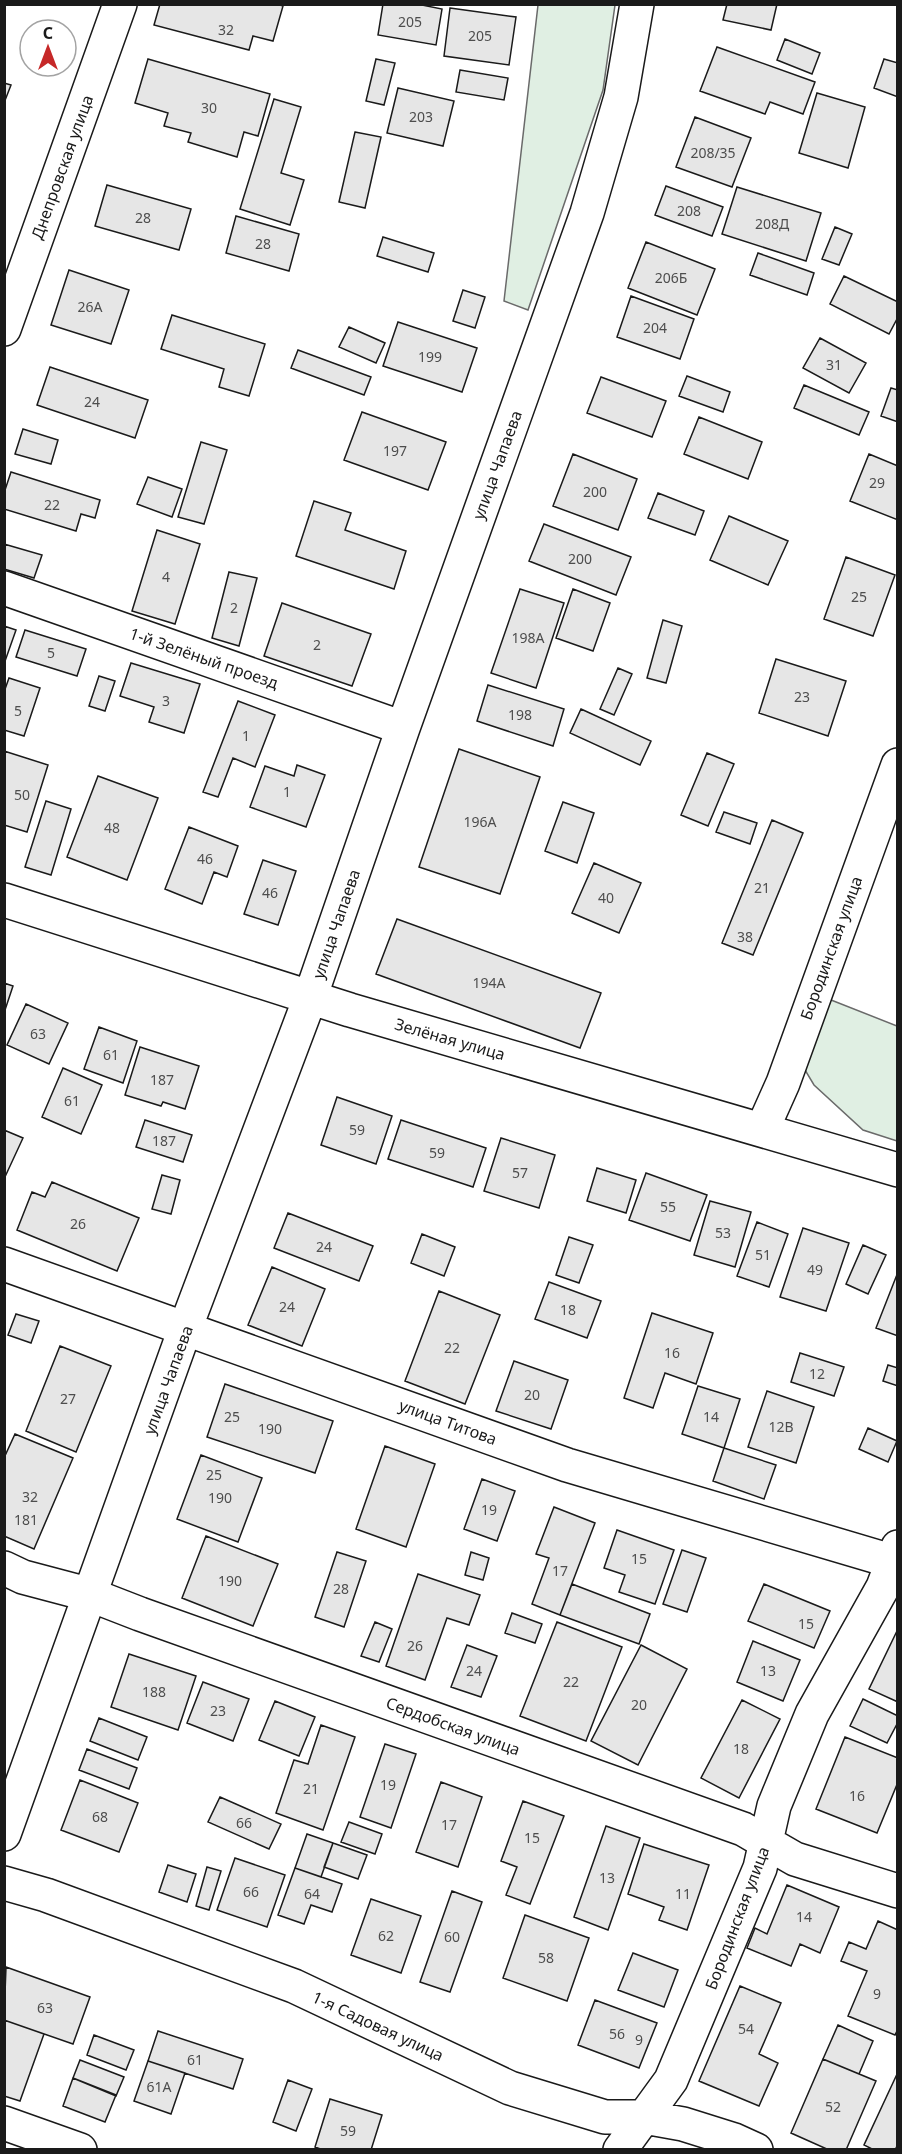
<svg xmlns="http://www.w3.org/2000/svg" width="902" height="2154" viewBox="0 0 902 2154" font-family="'Noto Sans',sans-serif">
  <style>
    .green { fill: #e0efe3; stroke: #6a6a6a; stroke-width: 1.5 }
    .building { fill: #e6e6e6; stroke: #1a1a1a; stroke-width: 1.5 }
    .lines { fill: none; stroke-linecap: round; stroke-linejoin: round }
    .minor-casing { stroke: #1a1a1a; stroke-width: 36 }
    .minor { stroke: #fff; stroke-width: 33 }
    .labels { text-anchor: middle; stroke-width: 4.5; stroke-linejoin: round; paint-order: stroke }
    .number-label { font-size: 14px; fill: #4d4d4d }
    .street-label { font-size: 16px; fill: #1a1a1a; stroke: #fff }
  </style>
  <rect width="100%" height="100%" fill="#fff"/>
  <path class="green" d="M538,5h77l-12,85 -75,220 -24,-9z
    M826,998l71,28v115l-34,-11 -49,-45 -12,-20z"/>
  <path class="building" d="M160,4h117l6,2 -10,35 -20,-5 -4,14 -95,-25z
    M383,4h34l25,5 -6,36 -58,-10z
    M727,4h50l-6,26 -48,-10z
    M450,8l66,9 -7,48 -65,-9z
    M785,39l35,14 -8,21 -35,-14z
    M717,47l98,35 -12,32 -33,-12 -5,12 -65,-23z
    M148,59l122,35 -12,42 -14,-4 -7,25 -49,-15 3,-9 -27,-7 4,-13 -33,-10z
    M376,59l19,4 -11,42 -18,-4z
    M884,59l14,4v34l-24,-9z
    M460,70l48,8 -4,22 -48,-8z
    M4,83l7,2 -7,18z
    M398,88l56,13 -11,45 -56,-13z
    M817,93l48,14 -17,61 -49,-15z
    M274,99l27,8 -20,66 23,7 -14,45 -50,-16z
    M695,117l56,21 -19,49 -56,-20z
    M355,132l26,5 -16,71 -26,-6z
    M107,185l84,24 -12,41 -84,-24z
    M666,186l57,21 -11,29 -57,-21z
    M737,187l84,26 -15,48 -84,-27z
    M236,216l63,18 -10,37 -63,-18z
    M835,227l17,7 -13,31 -17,-6z
    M383,237l51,16 -6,19 -51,-16z
    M646,242l69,27 -18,46 -69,-27z
    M758,253l56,20 -7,22 -57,-20z
    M69,270l60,20 -18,54 -60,-19z
    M844,276l54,26v15l-9,17 -59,-30z
    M463,290l22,7 -10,31 -22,-7z
    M631,296l63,23 -14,40 -63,-22z
    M172,315l93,29 -16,52 -30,-9 5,-18 -63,-20z
    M398,322l79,26 -15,44 -79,-26z
    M349,327l36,16 -9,20 -37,-16z
    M820,338l46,25 -17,30 -46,-25z
    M298,350l73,27 -7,18 -73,-27z
    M50,367l98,33 -13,38 -98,-33z
    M687,376l43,16 -7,20 -44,-16z
    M601,377l65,24 -14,36 -65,-24z
    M804,385l65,27 -10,23 -65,-27z
    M891,388l7,2v32l-17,-6z
    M362,412l84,30 -18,48 -84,-30z
    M699,417l63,25 -14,37 -64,-25z
    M23,429l35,11 -7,24 -36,-10z
    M201,442l26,8 -23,74 -26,-7z
    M573,454l64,25 -19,51 -65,-24z
    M869,454l29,12v54l-48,-19z
    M11,472l89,28 -5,18 -14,-4 -5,17 -72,-22v-16z
    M148,477l34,12 -10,28 -35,-13z
    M658,493l46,18 -9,24 -47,-17z
    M314,501l37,12 -6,17 61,21 -12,38 -98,-33z
    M729,516l59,25 -20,44 -58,-25z
    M544,524l87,33 -15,38 -87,-34z
    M157,530l43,14 -25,80 -43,-13z
    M4,544l38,11 -8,23 -30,-9z
    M846,557l49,18 -22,61 -49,-17z
    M229,572l28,6 -18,68 -27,-8z
    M520,589l44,14 -28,85 -45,-15z
    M573,589l37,14 -17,48 -37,-13z
    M282,603l89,31 -19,52 -88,-30z
    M663,620l19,6 -16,57 -19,-5z
    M4,626l12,4 -12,34z
    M25,630l61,19 -9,27 -61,-19z
    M776,659l70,22 -18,55 -69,-23z
    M131,663l69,21 -16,49 -35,-11 5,-15 -34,-11z
    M618,668l14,6 -18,41 -14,-6z
    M99,676l16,5 -10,30 -16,-5z
    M9,678l31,10 -16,48 -20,-6v-38z
    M488,685l76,24 -11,37 -76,-25z
    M238,701l37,14 -20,52 -22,-9 -15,39 -15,-5z
    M581,709l70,32 -11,24 -70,-32z
    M459,749l81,28 -40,117 -81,-27z
    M4,751l44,14 -21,67 -23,-7z
    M707,753l27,11 -26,62 -27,-11z
    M297,765l28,10 -19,52 -56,-20 15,-41 29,10z
    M98,776l60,22 -31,82 -60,-23z
    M46,801l25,8 -20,66 -26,-8z
    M563,802l31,11 -17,50 -32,-12z
    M724,812l33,11 -7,21 -34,-12z
    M772,820l31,13 -50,122 -31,-12z
    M189,827l49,19 -11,31 -13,-5 -12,32 -37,-15z
    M263,860l33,11 -18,54 -34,-11z
    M594,863l47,20 -22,50 -47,-20z
    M397,919l204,74 -21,55 -204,-74z
    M4,983l9,3 -9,27z
    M26,1004l42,19 -19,41 -42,-19z
    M99,1027l38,14 -14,42 -39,-14z
    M140,1047l59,19 -14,43 -22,-7 -2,4 -36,-11z
    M63,1068l39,17 -21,49 -39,-17z
    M337,1097l55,19 -16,48 -55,-19z
    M145,1120l47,15 -9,27 -47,-15z
    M401,1120l85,28 -13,39 -85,-28z
    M4,1130l19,8 -19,41z
    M501,1138l54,17 -16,53 -55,-17z
    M597,1168l39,12 -10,33 -39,-12z
    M646,1173l61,22 -17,46 -61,-21z
    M162,1175l18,5 -9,34 -19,-5z
    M52,1182l87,36 -22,53 -100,-41 15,-38 13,5z
    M710,1201l41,11 -16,55 -41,-12z
    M288,1213l85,33 -14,35 -85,-33z
    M757,1222l31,12 -19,53 -32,-11z
    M803,1228l46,15 -23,68 -46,-14z
    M422,1234l33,13 -11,29 -33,-13z
    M569,1237l24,8 -14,38 -23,-8z
    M863,1245l23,10 -18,39 -22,-10z
    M272,1267l53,22 -23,57 -54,-21z
    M898,1272v64l-22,-8z
    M549,1282l52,19 -14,37 -52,-19z
    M439,1291l61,24 -35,89 -60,-23z
    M652,1313l61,20 -17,51 -31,-11 -12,35 -29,-10z
    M16,1314l23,7 -8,22 -23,-8z
    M60,1346l51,20 -35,86 -50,-21z
    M800,1353l44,14 -10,29 -43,-14z
    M514,1361l54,19 -17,49 -55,-18z
    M888,1365l10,3v18l-15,-5z
    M225,1384l108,37 -18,52 -108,-36z
    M698,1386l42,13 -16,49 -42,-14z
    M767,1391l47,16 -18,56 -48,-16z
    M868,1428l29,13 -9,21 -29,-13z
    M15,1434l58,24 -39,91 -30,-13v-78z
    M385,1446l50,18 -29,83 -50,-18z
    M724,1448l52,17 -12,34 -51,-18z
    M201,1455l61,23 -24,64 -61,-23z
    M482,1479l33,12 -18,50 -33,-12z
    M554,1507l41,16 -35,92 -28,-11 17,-46 -13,-4z
    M617,1530l57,20 -19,54 -36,-12 6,-17 -21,-7z
    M206,1536l72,28 -25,62 -71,-28z
    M682,1550l24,8 -19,54 -24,-8z
    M337,1552l29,9 -22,66 -29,-10z
    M471,1552l18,6 -6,22 -18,-5z
    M418,1574l62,21 -11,30 -22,-7 -22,62 -39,-14z
    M572,1584l78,30 -11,30 -79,-29z
    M764,1584l66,27 -16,37 -66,-27z
    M512,1613l30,11 -7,19 -30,-10z
    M375,1622l17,7 -13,33 -18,-6z
    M557,1622l65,25 -36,94 -66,-25z
    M897,1631h1v71l-29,-13z
    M753,1641l47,19 -17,41 -46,-19z
    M467,1645l30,11 -16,41 -30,-10z
    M641,1645l46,24 -49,96 -47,-24z
    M129,1654l67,22 -18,54 -67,-23z
    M203,1682l46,17 -16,42 -46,-18z
    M863,1699l35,17v6l-11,21 -37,-17z
    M742,1700l38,19 -41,79 -38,-20z
    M275,1701l40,16 -16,39 -40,-16z
    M99,1718l48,19 -9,23 -48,-19z
    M321,1725l34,12 -32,93 -47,-17 18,-53 14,4z
    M845,1737l53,21v24l-21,51 -61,-24z
    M385,1744l31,10 -25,74 -31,-11z
    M87,1749l50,19 -8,21 -50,-19z
    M80,1780l58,23 -19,49 -58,-22z
    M441,1782l41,15 -24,70 -42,-15z
    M220,1797l61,27 -12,25 -61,-27z
    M523,1801l41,15 -34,88 -24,-9 11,-28 -16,-6z
    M349,1822l33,12 -7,20 -34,-12z
    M606,1826l34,12 -32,92 -34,-13z
    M307,1834l26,9 -12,34 -26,-9z
    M333,1843l34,12 -9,24 -34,-12z
    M644,1844l65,21 -22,65 -28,-10 5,-13 -36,-13z
    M235,1858l50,17 -18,52 -50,-17z
    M168,1865l28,9 -9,28 -28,-10z
    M207,1867l14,4 -12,39 -13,-4z
    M295,1868l47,16 -10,28 -21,-7 -7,19 -26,-9z
    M787,1885l52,22 -19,46 -20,-9 -9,22 -44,-18 8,-20 12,6z
    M452,1891l30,11 -32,90 -30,-10z
    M371,1899l50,17 -20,57 -50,-18z
    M525,1915l64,23 -22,63 -64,-23z
    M878,1921l20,9v99l-3,6 -47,-19 19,-45 -26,-10 8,-19 17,7z
    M633,1953l45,17 -14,37 -46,-17z
    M6,1967l84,30 -17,47 -69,-24z
    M740,1986l41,17 -22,51 19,9 -19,43 -60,-25z
    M595,2000l62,23 -18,45 -61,-23z
    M4,2020l40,14 -24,67 -16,-5z
    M838,2025l35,16 -14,33 -36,-15z
    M158,2031l85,28 -10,30 -85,-28z
    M94,2035l40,15 -8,20 -39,-15z
    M823,2059l53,22 -30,69h-17l-38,-17z
    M80,2060l44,17 -8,19 -43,-18z
    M148,2061l37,12 -14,41 -37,-13z
    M898,2072v72l-3,6h-21l-10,-5z
    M73,2078l43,17 -11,27 -42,-16z
    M288,2080l24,9 -16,42 -23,-9z
    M330,2099l52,16 -11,35h-48l-8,-3z"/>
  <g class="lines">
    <defs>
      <path id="minor" d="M4,329l116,-325
        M4,588l399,140
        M4,900l346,110 548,160
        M762,1130l21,-47 115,-318
        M4,1264l563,201 331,98
        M4,1568l19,9 68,18 49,19 603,215 52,30 103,32
        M4,1834l181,-505 125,-331 93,-270 184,-515 34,-116 16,-93
        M4,1883l42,12 248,91 216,102 95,29h39l39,7 51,16 22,10
        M4,2123l76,27
        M620,2150l51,-70 89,-212 14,-62 38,-92 71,-127 15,-40"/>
    </defs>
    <use href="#minor" class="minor-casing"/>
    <use href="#minor" class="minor"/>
  </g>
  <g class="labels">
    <g class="number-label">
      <text x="410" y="27">205</text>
      <text x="226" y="35">32</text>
      <text x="480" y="41">205</text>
      <text x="209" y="113">30</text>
      <text x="421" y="122">203</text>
      <text x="713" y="158">208/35</text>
      <text x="689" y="216">208</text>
      <text x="143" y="223">28</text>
      <text x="772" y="229">208Д</text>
      <text x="263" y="249">28</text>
      <text x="671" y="283">206Б</text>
      <text x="90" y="312">26А</text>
      <text x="655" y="333">204</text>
      <text x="430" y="362">199</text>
      <text x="834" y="370">31</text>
      <text x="92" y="407">24</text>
      <text x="395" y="456">197</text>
      <text x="877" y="488">29</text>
      <text x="595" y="497">200</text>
      <text x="52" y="510">22</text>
      <text x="580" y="564">200</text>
      <text x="166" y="582">4</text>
      <text x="859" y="602">25</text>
      <text x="234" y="613">2</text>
      <text x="528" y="643">198А</text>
      <text x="317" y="650">2</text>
      <text x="51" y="658">5</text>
      <text x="802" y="702">23</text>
      <text x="166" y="706">3</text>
      <text x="18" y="716">5</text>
      <text x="520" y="720">198</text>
      <text x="246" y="741">1</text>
      <text x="287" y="797">1</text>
      <text x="22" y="800">50</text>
      <text x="480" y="827">196А</text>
      <text x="112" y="833">48</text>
      <text x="205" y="864">46</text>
      <text x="762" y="893">21</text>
      <text x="270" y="898">46</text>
      <text x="606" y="903">40</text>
      <text x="745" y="942">38</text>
      <text x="489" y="988">194А</text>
      <text x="38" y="1039">63</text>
      <text x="111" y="1060">61</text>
      <text x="162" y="1085">187</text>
      <text x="72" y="1106">61</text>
      <text x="357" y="1135">59</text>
      <text x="164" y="1146">187</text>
      <text x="437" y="1158">59</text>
      <text x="520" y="1178">57</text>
      <text x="668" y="1212">55</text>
      <text x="78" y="1229">26</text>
      <text x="723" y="1238">53</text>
      <text x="324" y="1252">24</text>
      <text x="763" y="1260">51</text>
      <text x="815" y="1275">49</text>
      <text x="287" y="1312">24</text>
      <text x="568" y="1315">18</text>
      <text x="452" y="1353">22</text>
      <text x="672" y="1358">16</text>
      <text x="817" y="1379">12</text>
      <text x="532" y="1400">20</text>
      <text x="68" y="1404">27</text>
      <text x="232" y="1422">25</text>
      <text x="711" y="1422">14</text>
      <text x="781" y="1432">12В</text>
      <text x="270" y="1434">190</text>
      <text x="214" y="1480">25</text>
      <text x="30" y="1502">32</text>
      <text x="220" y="1503">190</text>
      <text x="489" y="1515">19</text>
      <text x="26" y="1525">181</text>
      <text x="639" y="1564">15</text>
      <text x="560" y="1576">17</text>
      <text x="230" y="1586">190</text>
      <text x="341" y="1594">28</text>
      <text x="806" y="1629">15</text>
      <text x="415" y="1651">26</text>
      <text x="474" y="1676">24</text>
      <text x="768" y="1676">13</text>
      <text x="571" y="1687">22</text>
      <text x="154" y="1697">188</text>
      <text x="639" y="1710">20</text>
      <text x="218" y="1716">23</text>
      <text x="741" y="1754">18</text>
      <text x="388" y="1790">19</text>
      <text x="311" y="1794">21</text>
      <text x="857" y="1801">16</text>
      <text x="100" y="1822">68</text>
      <text x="244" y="1828">66</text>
      <text x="449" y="1830">17</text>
      <text x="532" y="1843">15</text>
      <text x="607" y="1883">13</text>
      <text x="251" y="1897">66</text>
      <text x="312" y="1899">64</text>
      <text x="683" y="1899">11</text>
      <text x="804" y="1922">14</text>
      <text x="386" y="1941">62</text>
      <text x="452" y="1942">60</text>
      <text x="546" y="1963">58</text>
      <text x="877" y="1999">9</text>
      <text x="45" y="2013">63</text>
      <text x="746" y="2034">54</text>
      <text x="617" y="2039">56</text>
      <text x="639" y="2045">9</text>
      <text x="195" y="2065">61</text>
      <text x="159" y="2092">61А</text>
      <text x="833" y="2112">52</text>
      <text x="348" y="2136">59</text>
    </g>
    <g class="street-label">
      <text transform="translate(62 167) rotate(-70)" y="6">Днепровская улица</text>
      <text transform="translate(497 465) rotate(-70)" y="6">улица Чапаева</text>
      <text transform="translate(204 658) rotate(19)" y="6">1-й Зелёный проезд</text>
      <text transform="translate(336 924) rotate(-71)" y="6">улица Чапаева</text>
      <text transform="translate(831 948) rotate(-70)" y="6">Бородинская улица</text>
      <text transform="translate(450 1039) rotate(16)" y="6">Зелёная улица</text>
      <text transform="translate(168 1380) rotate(-70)" y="6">улица Чапаева</text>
      <text transform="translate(448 1422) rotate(20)" y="6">улица Титова</text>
      <text transform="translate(453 1726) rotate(20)" y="6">Сердобская улица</text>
      <text transform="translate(737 1918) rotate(-69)" y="6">Бородинская улица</text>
      <text transform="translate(378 2026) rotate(25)" y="6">1-я Садовая улица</text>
    </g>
  </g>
  <rect width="902" height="2154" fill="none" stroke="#1a1a1a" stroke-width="12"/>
  <g transform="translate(48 48)"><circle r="28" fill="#ffffff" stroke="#a3a3a3" stroke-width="1.5"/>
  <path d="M0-4.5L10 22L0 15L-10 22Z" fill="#c62828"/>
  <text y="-9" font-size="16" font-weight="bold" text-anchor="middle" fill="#1a1a1a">С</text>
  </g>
</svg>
